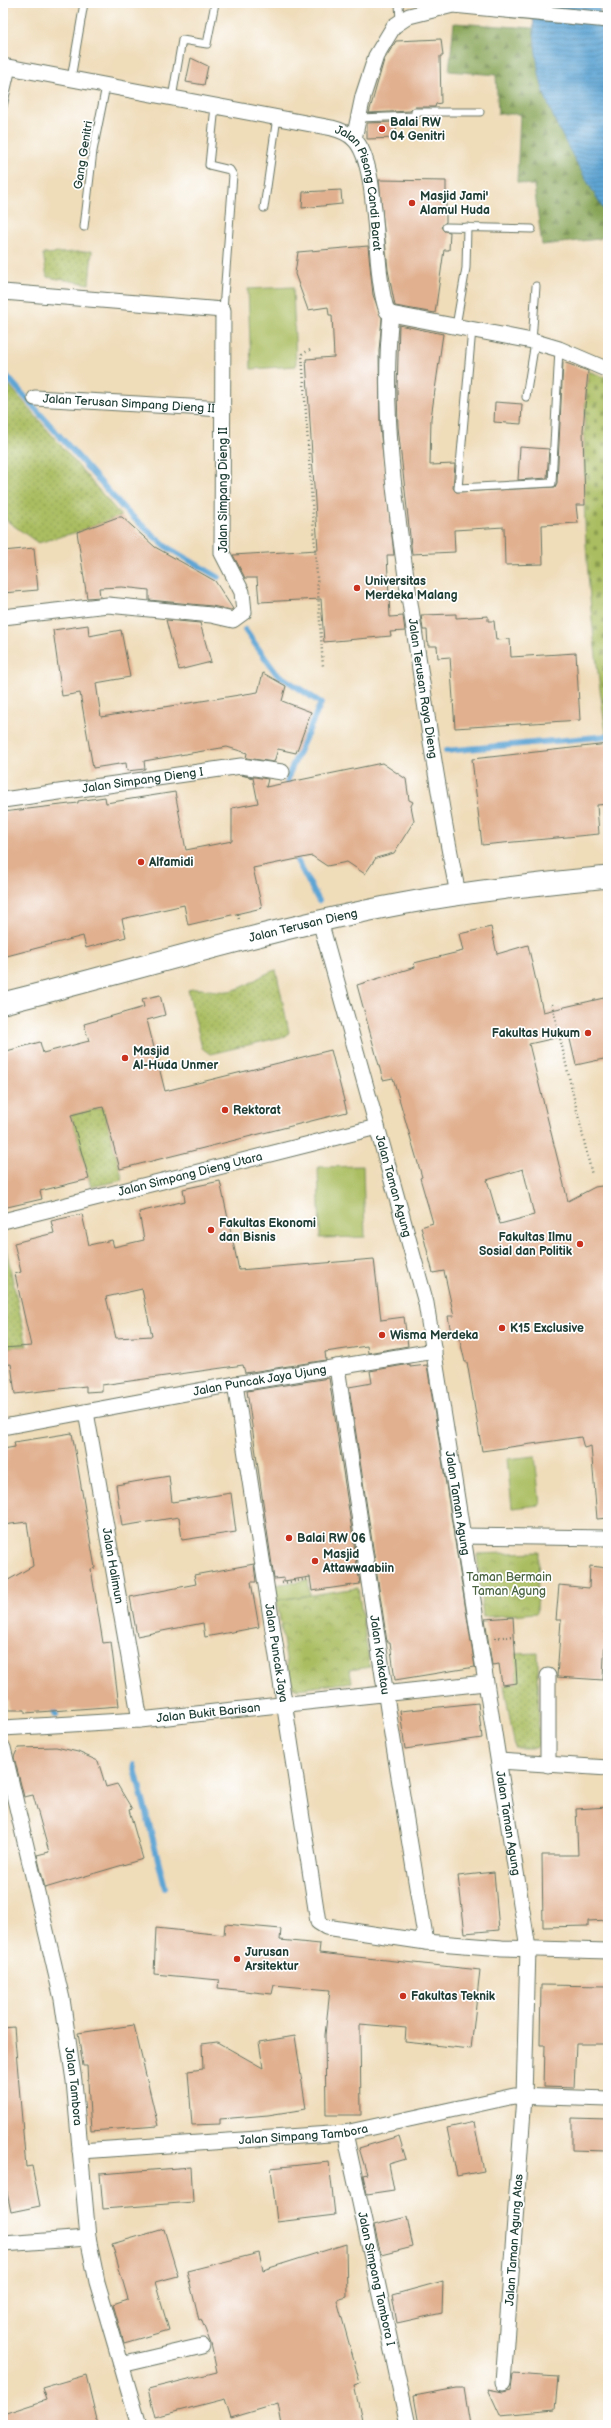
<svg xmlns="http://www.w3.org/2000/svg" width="611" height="2428" viewBox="0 0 611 2428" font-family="'Balsamiq Sans',sans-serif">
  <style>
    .grass { fill: url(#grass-dots); stroke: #647d4a }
    .forest { fill: url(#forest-firs); stroke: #537045 }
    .cemetery { fill: url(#cemetery-stones); stroke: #647d4a }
    .park { fill: url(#park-crowns); stroke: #647d4a }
    .garden { fill: #aabd60; stroke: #647d4a }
    .water { fill: url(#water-rules); stroke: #3e7184 }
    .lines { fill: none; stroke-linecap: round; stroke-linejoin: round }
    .stream { stroke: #5ea5d4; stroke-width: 6 }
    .building { fill: #e1b08f; fill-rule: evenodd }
    .lane-casing { stroke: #687563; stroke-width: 9 }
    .street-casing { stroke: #687563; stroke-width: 17 }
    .secondary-casing { stroke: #687563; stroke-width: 23 }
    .path { stroke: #687563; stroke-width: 2.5; stroke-dasharray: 1 3; stroke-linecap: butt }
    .lane { stroke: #fff; stroke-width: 7 }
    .street { stroke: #fff; stroke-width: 15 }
    .secondary { stroke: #fff; stroke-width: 21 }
    .poi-dot { fill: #c8321e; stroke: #fff; stroke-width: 1.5 }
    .labels { text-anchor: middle; stroke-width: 3.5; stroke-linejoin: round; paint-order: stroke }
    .poi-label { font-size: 12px; font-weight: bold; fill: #1f3d34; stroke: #fff; text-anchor: start }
    .street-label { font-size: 12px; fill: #1f3d34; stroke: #fff }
    .park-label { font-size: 12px; fill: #496341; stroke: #fff }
  </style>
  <defs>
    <pattern id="grass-dots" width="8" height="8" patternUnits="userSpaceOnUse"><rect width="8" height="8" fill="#aabd60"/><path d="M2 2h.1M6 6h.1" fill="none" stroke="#8a9b50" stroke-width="1.8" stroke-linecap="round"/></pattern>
    <pattern id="forest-firs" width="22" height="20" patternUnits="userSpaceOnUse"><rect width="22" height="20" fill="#87a456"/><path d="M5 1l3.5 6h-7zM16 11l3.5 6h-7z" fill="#6e8748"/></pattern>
    <pattern id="cemetery-stones" width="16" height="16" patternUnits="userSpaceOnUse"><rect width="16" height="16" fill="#aabd60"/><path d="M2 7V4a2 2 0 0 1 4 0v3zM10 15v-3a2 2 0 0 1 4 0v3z" fill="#8a9b50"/></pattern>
    <pattern id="park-crowns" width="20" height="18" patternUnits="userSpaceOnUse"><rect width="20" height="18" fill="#aabd60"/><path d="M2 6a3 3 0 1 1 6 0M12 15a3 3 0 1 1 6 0" fill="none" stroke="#8a9b50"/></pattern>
    <pattern id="water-rules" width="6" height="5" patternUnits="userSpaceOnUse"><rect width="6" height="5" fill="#5ea5d4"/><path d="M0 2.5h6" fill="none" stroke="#4d88ad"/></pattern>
  </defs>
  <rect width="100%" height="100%" fill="#fff"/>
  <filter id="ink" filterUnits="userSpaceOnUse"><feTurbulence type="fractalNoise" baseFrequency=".025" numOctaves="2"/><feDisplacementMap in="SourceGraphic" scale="8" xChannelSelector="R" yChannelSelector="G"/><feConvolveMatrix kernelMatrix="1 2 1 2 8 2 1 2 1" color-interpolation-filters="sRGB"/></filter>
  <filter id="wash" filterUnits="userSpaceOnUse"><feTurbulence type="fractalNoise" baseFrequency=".012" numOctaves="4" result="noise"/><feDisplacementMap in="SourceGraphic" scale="16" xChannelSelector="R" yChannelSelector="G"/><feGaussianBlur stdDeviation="0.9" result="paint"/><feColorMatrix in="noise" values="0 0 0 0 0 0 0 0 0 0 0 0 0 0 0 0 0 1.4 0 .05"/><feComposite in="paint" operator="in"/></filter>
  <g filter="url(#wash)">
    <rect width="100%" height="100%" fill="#efdcb9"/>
    <path class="grass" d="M92,251l-3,33 -42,-7 -4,-23z
      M3,378l118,138 -44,16 -39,11 -35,-25z
      M276,970l13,62 -3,4 -76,18 -8,-6 -14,-58c13,-4 26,3 40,1 19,-2 30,-16 48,-21z
      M103,1107l20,73 -32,7 -20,-72z
      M3,1235l24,111 -24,2z
      M538,1653l1,91 -3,4h-21l-11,-63 13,-2 -3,-29z"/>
    <path class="forest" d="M454,23l79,5 11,65 24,52 40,73v16l-9,5 -57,6 -8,-59 -17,-4 3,-68h-22l-2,-39 -47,-4z"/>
    <path class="cemetery" d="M588,371l20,7v355h-2c-17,-119 -29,-242 -18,-362z"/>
    <path class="park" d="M539,1552l-2,61 -54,4 -6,-63z
      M358,1588l12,79 -20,3 2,12 -54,7 -5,-2 -4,-8 -12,-79z"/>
    <path class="garden" d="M293,287l3,79 -45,3 -3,-80z
      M363,1166l2,71 -45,1 -2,-71z
      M535,1456l5,49 -28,3 -5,-49z
      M308,1580l2,15 -33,5 -2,-15z"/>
    <path class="water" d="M533,3h65l10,40v175c-22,-40 -49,-81 -64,-125 -8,-24 -11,-64 -11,-90z"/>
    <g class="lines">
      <path class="stream" d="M3,372l122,138 40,36 53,31
        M245,630l31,43 45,30 -32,71 -3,16
        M446,751l162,-15
        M293,853l26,48
        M51,1703l5,12
        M134,1765l31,122"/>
    </g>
    <g id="blocks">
      <path class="building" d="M441,39l2,17h-3l1,47 -5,1 -1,3h-20l-5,4 -41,2 15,-53 12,-19z
        M191,58l17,8 -4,19 -18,-3z
        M396,122l1,16 -30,1v-16z
        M379,180l67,1v41l-5,5 3,4 6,1 -1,18h-5l-9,63 -40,-7 -7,-36z
        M341,190l1,14 -40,4 1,-16z
        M368,246l5,49 9,23 -3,33 1,77 14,127h-7l3,62 13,-1 2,15 -15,1 1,4 -67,6 -3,-43 -62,3 -2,-24h-12l-12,-23 85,-5 -12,-191 28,-2 -2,-42h-3l-1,-8 -20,3 -13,-36 3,-22z
        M399,325l44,9 -12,84 -1,47 25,-1 -2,24 3,4 99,-5 2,-4 6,-121 25,9 -5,59 2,75h-9l2,18 -36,2 1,39 -38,1 -1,-38 -50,3 1,22 -43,2 -14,-127 -1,-38z
        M495,402l27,2 -1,20 -27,-2z
        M520,447l29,2 -2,29 -29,2z
        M118,517h4l33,30 60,34 18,28 -2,1 -19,-4 -63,-6v-10l-27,-3 -23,1 1,9 -13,1 -10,-66z
        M34,548l4,42 -35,3v-42z
        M456,614v4l32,-2v5h6l2,19 14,-1 1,18 65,-4 4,67 -125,8 -5,-71 -12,1 -1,-12h-9l-1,-16h-4l-2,-15z
        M166,620l34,3 11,39 -32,8z
        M88,625l1,11 32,-6 9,47 -34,6 5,34 157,-25 5,-19 23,13 -4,15 29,11 -15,41 -18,-4 -4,13 -28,-4 1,-5 -20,-6 -83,14 1,8 -18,2 -1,-8 -33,5 -13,-75 -18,3 -9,-66z
        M608,744v60l-11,1 2,29 -117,11 -10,-86z
        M382,763l24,16 3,21 4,2 -2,4 3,15 -20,32 -18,5 -11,16 -18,-12 -20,4 -15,-10 -59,12 9,40 -74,17 -4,-20 -62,14 4,18 -40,11 -3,-12 -80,21v-145l75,-9v-2l27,-4 1,6 69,-11 11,58 46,-9v-33l26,-5 -5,-25 -12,-3 27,4 -2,8z
        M491,927l6,27 31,-9 15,67 65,-15v61l-32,7 -7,-30 -40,9 39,157 27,-14 13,-2v333l-11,1 -6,-73 -7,2 -3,-11 -99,14 -15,-89h-2l-7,-30 -7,1 -3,-17h6l-10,-45 -11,2 -12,-46 12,-4 -13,-45 2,-1 -29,-99 -10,2 -26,-95 58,-18 -1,-4 49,-12 -4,-17zM523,1169l11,46 -34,9 -13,-44z
        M160,995l5,20 -18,5 18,71 166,-41 16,62 -227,57 -17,-62 -32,8 18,64 -49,12 2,8 -39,9v-156l37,-10 3,11 46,-12 -5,-17 60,-17 -2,-8z
        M220,1181l19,89 135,-11 7,61 23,-3 4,29 -40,7 -1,-7 -42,6 1,8 -81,13 -2,-8 -141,20v6l-16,1v-6l-71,8 -4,-30 -8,1v-17l28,-2 -16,-72 6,-2 -7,-29 40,-10 -3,-12 31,-7 7,31 23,-5 2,7 30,-7 -5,-28 46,-11 -2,-12zM142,1289l10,47 -36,2 -10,-41z
        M410,1364v3l17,-2 48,302 -80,13 -5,-38h-3l-38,-255 23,-4 -2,-12z
        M329,1378l31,206 -48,7 -2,-14 -26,4v-3l-10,1 -27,-188z
        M72,1433l23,135 -4,1 12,74 8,-1 8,64 -94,7v-3h-16l-1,-10h-5v-117l30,-17 -6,-44 -24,3v-76l12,-2 -1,-5z
        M169,1476l3,26 59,-9 5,39 -54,8 -3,-23 -57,9 -6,-41z
        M254,1564l2,18h-5l8,45 -54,10 -2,-14 -66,13 -7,-39 66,-13 -2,-9z
        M590,1566l18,2 -5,112 -46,-3 4,-57h-5l3,-35 30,3z
        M513,1617l4,66 -15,2 -3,-21 -7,1 -7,-46z
        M478,1703l4,35 -77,11 -5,-38z
        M56,1747l22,5 20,9 8,26 11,-3 15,25 -3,1 14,49 -98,29 -8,-33 12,-3 -16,-57 -9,2 -10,-40 4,-9z
        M608,1807v113l-20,1v5l-45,1 -1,-72h36l-2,-46z
        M494,1872l5,58 -34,3 -7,-57z
        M225,1924l56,5 -1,11 40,4 -1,9 161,17 -9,79 -66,-7 1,-14 -46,-4 1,91h-35l-1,-80 5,-45 -56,-5 -2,9 -54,-6 1,-8 -65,-6 2,-46 68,7z
        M541,1985l67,1v58h-32l-2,44 -30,-1 1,-42h-5z
        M134,2025l24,101 -67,5 -4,-65h-4l-5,-33z
        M14,2027l12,140 6,-1 8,40 -29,6 -8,-39v-145z
        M295,2036l11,73 -38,6 -48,4v5l-28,1 -4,-54 15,-2 -1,-25 15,-2 46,26 -4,-26z
        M572,2118l35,1 -1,32 -34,-1z
        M474,2122l10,49 -27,5 -10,-48z
        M399,2136l7,23 -17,5 5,26 -27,4 -4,-19 4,-1 -8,-26z
        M329,2162l6,53 -58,7 -6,-54z
        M191,2167l2,35 -90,7 -3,-35z
        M407,2217l6,30 -32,8 -7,-30z
        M164,2229l14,47 -23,6 14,48 -45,13 -11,-39 15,-5 -16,-55z
        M346,2244l1,53 -10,3 23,83 -6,2 9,40h-81l-4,-21 -47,14 -6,-19 -70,18 -7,-28 69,-17 -6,-28 -10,-25 -2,1 -12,-49 72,-18 4,17z
        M443,2281l-1,32 -45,10 -5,-28z
        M513,2374l45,3 -3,33 -55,5 -12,-26 15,3 8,-2z
        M86,2375l12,50h-95v-11l43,-14 -4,-12z
        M457,2388h7l6,37h-51l-5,-29z"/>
    </g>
  </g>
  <g filter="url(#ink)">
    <use href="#blocks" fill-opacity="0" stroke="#687563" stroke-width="1"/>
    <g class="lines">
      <defs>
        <path id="lane" d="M399,3l1,18
          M71,79l13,-76
          M172,98l10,-58 25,4 8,-41
          M3,106l9,-38
          M215,106l-6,59 21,5 3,5 -10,135
          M359,118l56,-2v-4h65
          M264,208l13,-91
          M84,227l9,-76 13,-65
          M446,227l86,2
          M456,326l10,-58 1,-41
          M472,329l-14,159 94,-5 7,-134
          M532,341l4,-55
          M526,397l9,-55"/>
        <g id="street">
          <path id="s1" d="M3,66l329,62c8,2 16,5 22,11 27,26 18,133 33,172l4,3 141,27 27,8 49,21"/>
          <path d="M354,139l9,-43 13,-40 18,-30 15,-10 44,-11 155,15"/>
          <path d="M3,292l220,18 -1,243 20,39 2,20 -11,8 -22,-5 -103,-10 -105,12"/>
          <path id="s2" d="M391,314c-11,100 6,203 21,302 14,93 27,186 46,278"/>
          <path id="s3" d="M35,398l188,11"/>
          <path id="s4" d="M3,800l238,-34 41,6"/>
          <path id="s5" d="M320,921l106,382 102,645 -4,149 -21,286"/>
          <path id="s6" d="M3,1221l374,-94"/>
          <path id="s7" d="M337,1367l52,349 37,226"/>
          <path id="s8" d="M235,1384l83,538 8,5 100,15 76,6 106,3"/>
          <path id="s9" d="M86,1412l54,308"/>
          <path id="s10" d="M3,1427l232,-43 199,-33"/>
          <path d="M462,1536l146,2"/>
          <path d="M548,1676v89"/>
          <path id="s11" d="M3,1728l137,-8 345,-37"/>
          <path id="s12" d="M3,1748l59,251 12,82 14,157 9,44 42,143"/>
          <path d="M499,1761l109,7"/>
          <path id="s13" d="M345,2133l63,292"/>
          <path id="s14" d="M80,2151l265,-18 169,-37 94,3"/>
          <path d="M3,2244l85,-6"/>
          <path d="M121,2365l81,-19"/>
        </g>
        <g id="secondary">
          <path id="s15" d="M3,1003c133,-33 264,-74 398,-99 69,-13 138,-20 207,-27"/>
        </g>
      </defs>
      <use href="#lane" class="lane-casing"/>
      <use href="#street" class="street-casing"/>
      <use href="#secondary" class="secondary-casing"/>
      <path class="path" d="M310,350l-8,4 21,313
        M238,914l1,6
        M552,1004l40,171
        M282,1583l27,-4
        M495,1638l19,-2"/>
      <use href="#lane" class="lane"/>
      <use href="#street" class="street"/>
      <use href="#secondary" class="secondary"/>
    </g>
  </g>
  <g class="poi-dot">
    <circle cx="382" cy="129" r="4"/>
    <circle cx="412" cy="203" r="4"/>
    <circle cx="357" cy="588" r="4"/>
    <circle cx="141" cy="862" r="4"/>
    <circle cx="588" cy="1033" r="4"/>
    <circle cx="125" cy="1058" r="4"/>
    <circle cx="225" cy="1110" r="4"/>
    <circle cx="211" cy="1230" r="4"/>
    <circle cx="580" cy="1244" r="4"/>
    <circle cx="502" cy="1328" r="4"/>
    <circle cx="382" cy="1335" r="4"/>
    <circle cx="289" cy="1538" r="4"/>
    <circle cx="315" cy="1561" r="4"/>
    <circle cx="237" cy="1959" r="4"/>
    <circle cx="403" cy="1996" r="4"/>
  </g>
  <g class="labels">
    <g class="poi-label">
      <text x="390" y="126">Balai RW<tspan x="390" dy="14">04 Genitri</tspan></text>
      <text x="420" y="200">Masjid Jami'<tspan x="420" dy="14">Alamul Huda</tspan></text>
      <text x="365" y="585">Universitas<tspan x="365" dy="14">Merdeka Malang</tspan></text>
      <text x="149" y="866">Alfamidi</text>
      <text x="580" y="1037" text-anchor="end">Fakultas Hukum</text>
      <text x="133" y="1055">Masjid<tspan x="133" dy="14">Al-Huda Unmer</tspan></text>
      <text x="233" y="1114">Rektorat</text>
      <text x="219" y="1227">Fakultas Ekonomi<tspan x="219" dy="14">dan Bisnis</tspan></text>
      <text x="572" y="1241" text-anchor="end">Fakultas Ilmu<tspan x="572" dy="14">Sosial dan Politik</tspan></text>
      <text x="510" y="1332">K15 Exclusive</text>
      <text x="390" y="1339">Wisma Merdeka</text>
      <text x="297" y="1542">Balai RW 06</text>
      <text x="323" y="1558">Masjid<tspan x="323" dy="14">Attawwaabiin</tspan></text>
      <text x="245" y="1956">Jurusan<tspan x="245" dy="14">Arsitektur</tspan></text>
      <text x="411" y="2000">Fakultas Teknik</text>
    </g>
    <g class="street-label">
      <text transform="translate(83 155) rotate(-81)" y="4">Gang Genitri</text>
      <text dy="4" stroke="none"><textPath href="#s1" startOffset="407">Jalan Pisang Candi Barat</textPath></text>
      <text dy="4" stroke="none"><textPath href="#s3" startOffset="94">Jalan Terusan Simpang Dieng II</textPath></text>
      <text transform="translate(223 490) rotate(-90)" y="4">Jalan Simpang Dieng II</text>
      <text dy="4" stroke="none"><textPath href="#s2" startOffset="377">Jalan Terusan Raya Dieng</textPath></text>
      <text dy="4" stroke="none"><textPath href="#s4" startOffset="141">Jalan Simpang Dieng I</textPath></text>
      <text dy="4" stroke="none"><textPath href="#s15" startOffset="310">Jalan Terusan Dieng</textPath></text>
      <text dy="4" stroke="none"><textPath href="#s6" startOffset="193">Jalan Simpang Dieng Utara</textPath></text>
      <text dy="4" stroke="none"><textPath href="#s5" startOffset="275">Jalan Taman Agung</textPath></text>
      <text dy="4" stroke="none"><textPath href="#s10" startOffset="261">Jalan Puncak Jaya Ujung</textPath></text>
      <text dy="4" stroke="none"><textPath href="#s5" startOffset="599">Jalan Taman Agung</textPath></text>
      <text dy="4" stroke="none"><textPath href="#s9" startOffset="156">Jalan Halimun</textPath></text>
      <text dy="4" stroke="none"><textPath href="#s8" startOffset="272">Jalan Puncak Jaya</textPath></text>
      <text dy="4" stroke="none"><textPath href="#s7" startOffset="291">Jalan Krakatau</textPath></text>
      <text dy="4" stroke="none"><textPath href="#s11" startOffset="206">Jalan Bukit Barisan</textPath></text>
      <text dy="4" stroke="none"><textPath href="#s5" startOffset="923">Jalan Taman Agung</textPath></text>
      <text dy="4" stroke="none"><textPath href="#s12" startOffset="346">Jalan Tambora</textPath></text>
      <text dy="4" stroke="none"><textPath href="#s14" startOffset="224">Jalan Simpang Tambora</textPath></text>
      <text transform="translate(514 2240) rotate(-86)" y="4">Jalan Taman Agung Atas</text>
      <text dy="4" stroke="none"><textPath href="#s13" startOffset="149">Jalan Simpang Tambora I</textPath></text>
    </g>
    <g class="park-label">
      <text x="509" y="1581">Taman Bermain<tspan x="509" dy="14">Taman Agung</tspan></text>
    </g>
  </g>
  <rect width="611" height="2428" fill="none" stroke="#fff" stroke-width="16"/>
</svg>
